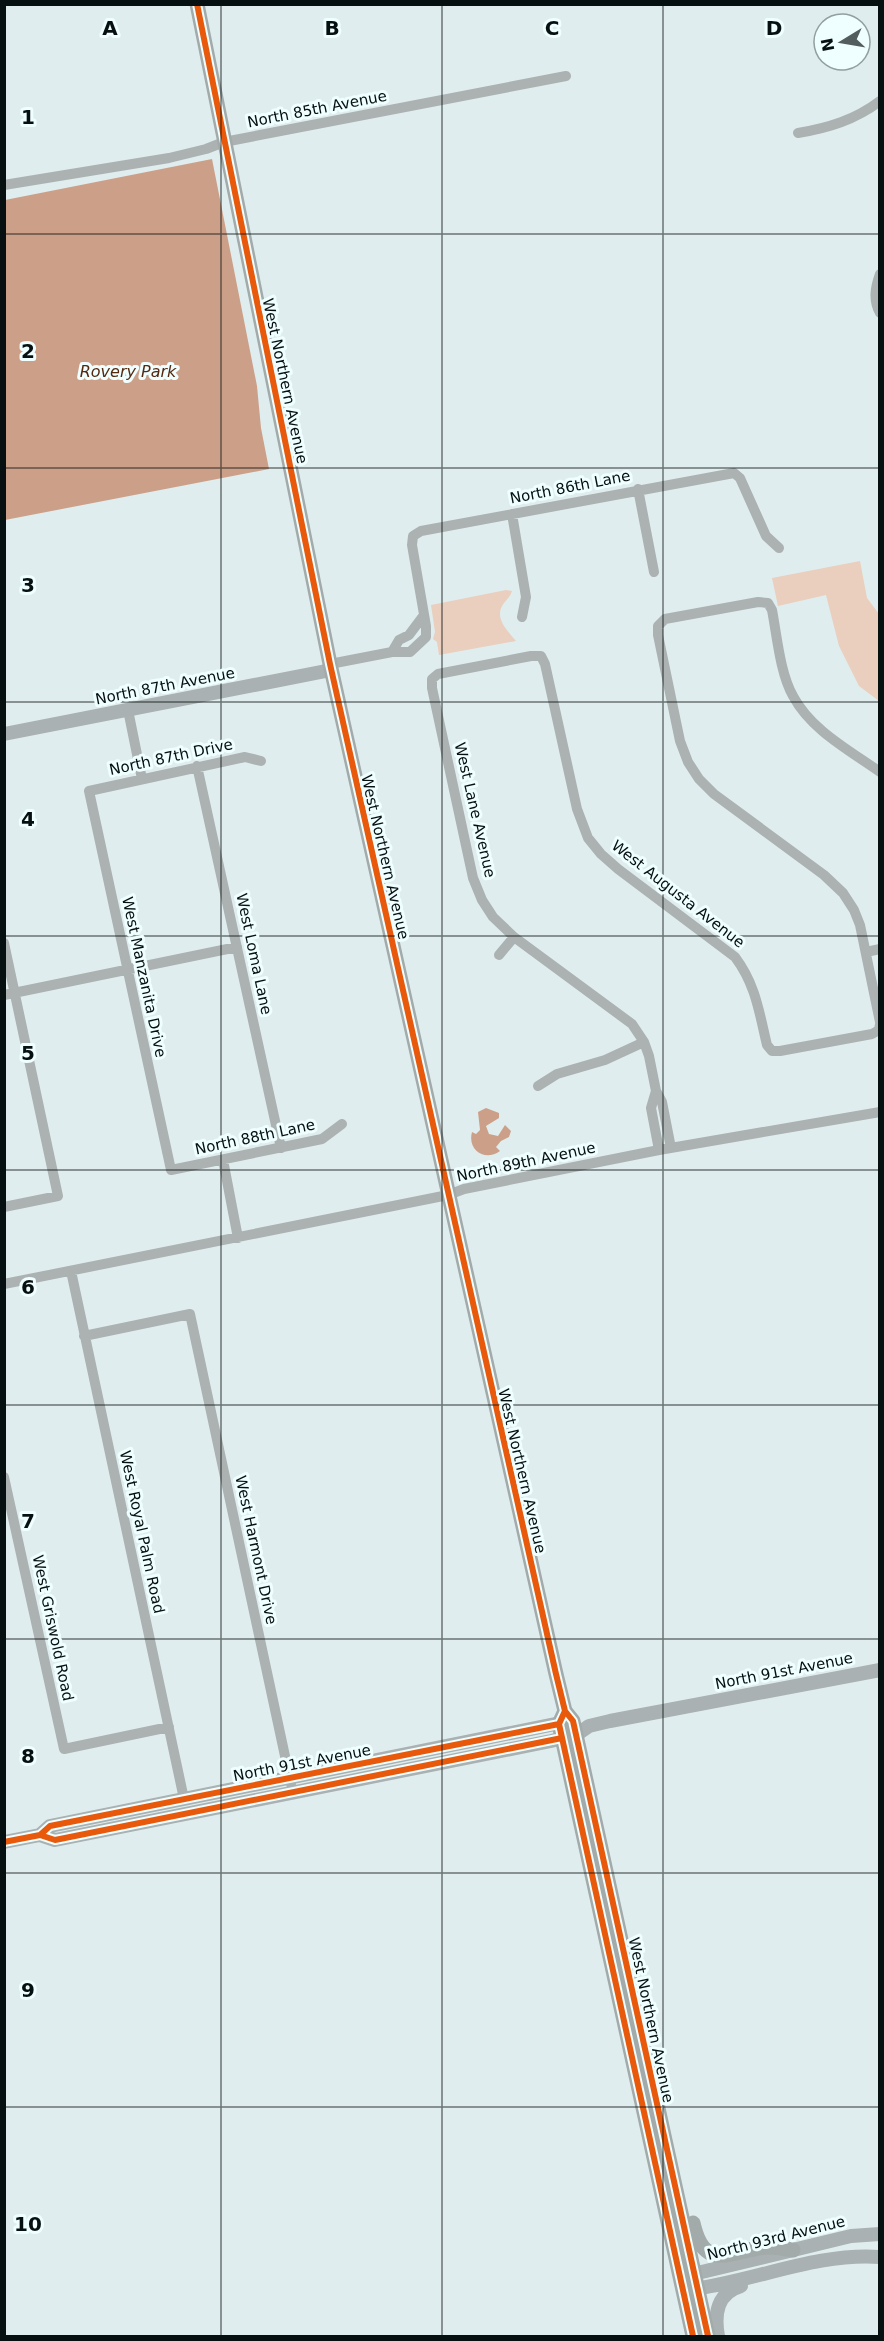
<svg xmlns="http://www.w3.org/2000/svg" width="884" height="2341" viewBox="0 0 884 2341" font-family="'DejaVu Sans',sans-serif">
  <style>
    .green { fill: #eacebe }
    .water { fill: #cca088 }
    .lines { fill: none; stroke-linecap: round; stroke-linejoin: round }
    .street { stroke: #acb2b2; stroke-width: 10 }
    .secondary { stroke: #a9b1b2; stroke-width: 14 }
    .primary { stroke: #a3aaaa; stroke-width: 15 }
    .cycleway-casing { stroke: #effeff; stroke-width: 10 }
    .cycleway { stroke: #e8590c; stroke-width: 6 }
    .grid { fill: none; stroke: #071010; stroke-width: 1.5; stroke-opacity: 0.55 }
    .labels { text-anchor: middle; stroke-width: 6; stroke-linejoin: round; paint-order: stroke }
    .street-label { font-size: 15px; fill: #071010; stroke: #effeff }
    .water-label { font-size: 16px; font-style: italic; fill: #562810; stroke: #effeff }
    .grid-label { font-size: 20px; text-anchor: middle; font-weight: bold; fill: #071010; stroke: #effeff; stroke-width: 6; stroke-linejoin: round; paint-order: stroke }
  </style>
  <rect width="100%" height="100%" fill="#e0edee"/>
  <path class="green" d="M860,561l7,37 12,16v87l-20,-15 -20,-40 -13,-51 -48,11 -6,-28z
    M506,590l6,1c-2,6 -5,8 -8,12 -11,14 3,27 12,38l-77,14 -2,-13 -4,-3 2,-7 -4,-27z"/>
  <path class="water" d="M212,159l45,227 4,42 8,41 -264,51v-320z
    M486,1108l13,5v5l-13,8 3,8 9,2 7,-11 6,6 -2,6 -8,4 -5,6 4,4c-15,11 -33,-1 -28,-19l4,2 4,-4 -2,-18z"/>
  <g class="lines">
    <path class="street" d="M798,133c30,-5 57,-13 82,-32
      M4,185l165,-27 37,-9 18,-7 342,-66
      M880,274c-5,14 -7,26 0,39
      M638,489l16,83
      M512,514l14,83 -4,20
      M392,652l7,-12 10,-5 15,-20
      M330,664l62,-12h18l16,-15v-11l-14,-81 1,-9 8,-5 313,-58 6,5 26,58 13,12
      M128,710l14,69
      M261,761l-16,-4 -156,34 82,379 151,-31 20,-15
      M197,766l84,382
      M880,772c-31,-22 -69,-42 -87,-76 -13,-23 -16,-60 -21,-86l-4,-7 -10,-1 -93,17 -7,7v9l22,106 8,21 11,17 15,15 110,81 19,18 11,17 6,15 20,97
      M4,943l54,253 -54,11
      M866,952l14,-3
      M499,955l15,-18
      M4,995l233,-48
      M538,1086l19,-12 48,-14 39,-18
      M656,1091l-5,17 8,42
      M671,1148l-9,-46 -6,-11 -7,-35 -5,-14 -12,-18 -118,-87 -21,-20 -11,-17 -9,-22 -41,-190v-9l6,-5 93,-18h10l4,8 32,145 11,29 13,16 17,15 117,88c21,28 24,55 32,88l5,6h8l92,-17 7,-4 1,-6
      M223,1160l15,78
      M71,1271l113,528
      M4,1284l444,-89 16,-6 195,-39 221,-38
      M84,1336l106,-22 101,470
      M4,1477l60,272 105,-22"/>
    <path class="secondary" d="M4,734l327,-64
      M40,1835l10,-9 520,-105
      M4,1842l36,-7 15,5 496,-99 25,-6 13,-9 21,-5 270,-51
      M685,2276l166,-40 29,-2
      M687,2290c63,-7 129,-38 193,-33
      M718,2336c-4,-22 -1,-43 23,-50"/>
    <path class="primary" d="M197,4l133,660 226,1010 9,37 8,10 135,615
      M565,1711l-6,13 134,612
      M693,2223c12,53 40,25 76,24 8,0 17,2 24,3"/>
    <defs>
      <path id="cycleway" d="M197,4l133,660 226,1010 9,37 8,10 135,615
        M565,1711l-6,13 134,612
        M40,1835l10,-9 509,-102
        M4,1842l36,-7 15,5 507,-102"/>
    </defs>
    <use href="#cycleway" class="cycleway-casing"/>
    <use href="#cycleway" class="cycleway"/>
  </g>
  <path class="grid" d="M221,4v2332M442,4v2332M663,4v2332M4,234h876M4,468h876M4,702h876M4,936h876M4,1170h876M4,1405h876M4,1639h876M4,1873h876M4,2107h876"/>
  <g class="labels">
    <g class="street-label">
      <text transform="translate(317 109) rotate(-11)" y="5">North 85th Avenue</text>
      <text transform="translate(285 381) rotate(78)" y="5">West Northern Avenue</text>
      <text transform="translate(570 487) rotate(-11)" y="5">North 86th Lane</text>
      <text transform="translate(165 686) rotate(-11)" y="5">North 87th Avenue</text>
      <text transform="translate(171 757) rotate(-12)" y="5">North 87th Drive</text>
      <text transform="translate(475 810) rotate(77)" y="5">West Lane Avenue</text>
      <text transform="translate(385 857) rotate(77)" y="5">West Northern Avenue</text>
      <text transform="translate(678 894) rotate(38)" y="5">West Augusta Avenue</text>
      <text transform="translate(254 954) rotate(78)" y="5">West Loma Lane</text>
      <text transform="translate(144 977) rotate(78)" y="5">West Manzanita Drive</text>
      <text transform="translate(255 1137) rotate(-12)" y="5">North 88th Lane</text>
      <text transform="translate(526 1162) rotate(-12)" y="5">North 89th Avenue</text>
      <text transform="translate(522 1471) rotate(77)" y="5">West Northern Avenue</text>
      <text transform="translate(142 1532) rotate(78)" y="5">West Royal Palm Road</text>
      <text transform="translate(256 1550) rotate(78)" y="5">West Harmont Drive</text>
      <text transform="translate(53 1628) rotate(78)" y="5">West Griswold Road</text>
      <text transform="translate(784 1671) rotate(-11)" y="5">North 91st Avenue</text>
      <text transform="translate(302 1763) rotate(-11)" y="5">North 91st Avenue</text>
      <text transform="translate(651 2020) rotate(78)" y="5">West Northern Avenue</text>
      <text transform="translate(776 2238) rotate(-14)" y="5">North 93rd Avenue</text>
    </g>
    <g class="water-label">
      <text x="128" y="377">Rovery Park</text>
    </g>
  </g>
  <g class="grid-label">
    <text x="110" y="35">A</text>
    <text x="332" y="35">B</text>
    <text x="552" y="35">C</text>
    <text x="774" y="35">D</text>
    <text x="28" y="124">1</text>
    <text x="28" y="358">2</text>
    <text x="28" y="592">3</text>
    <text x="28" y="826">4</text>
    <text x="28" y="1060">5</text>
    <text x="28" y="1294">6</text>
    <text x="28" y="1528">7</text>
    <text x="28" y="1763">8</text>
    <text x="28" y="1997">9</text>
    <text x="28" y="2231">10</text>
  </g>
  <rect width="884" height="2341" fill="none" stroke="#071010" stroke-width="12"/>
  <g transform="translate(842 42) rotate(259)"><circle r="28" fill="#effeff" stroke="#929f9f" stroke-width="1.5"/>
  <path d="M0-4.5L10 22L0 15L-10 22Z" fill="#535d5e"/>
  <text y="-9" font-size="16" font-weight="bold" text-anchor="middle" fill="#071010">N</text>
  </g>
</svg>
